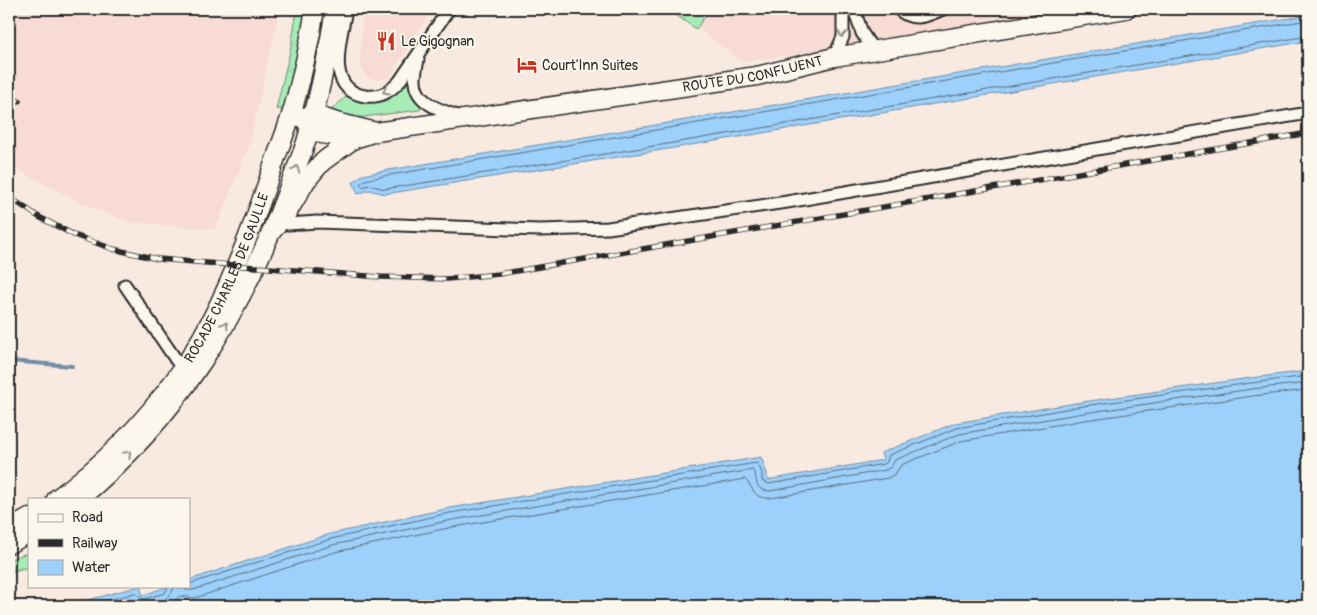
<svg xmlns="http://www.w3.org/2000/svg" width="1317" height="615" viewBox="0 0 1317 615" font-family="Pangolin,sans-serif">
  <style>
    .built { fill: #f7dbd4 }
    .grass { fill: url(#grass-tufts); stroke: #698b70 }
    .garden { fill: #a7ebb6; stroke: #698b70 }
    .water { fill: #9dd0fa; stroke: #6f8ea7 }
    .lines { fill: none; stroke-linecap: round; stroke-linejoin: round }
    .shore { stroke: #596d7e; stroke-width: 1 }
    .stream { stroke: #6f8ea7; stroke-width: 4 }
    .minor-casing { stroke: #2b2b2b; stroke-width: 15 }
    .primary-casing { stroke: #2b2b2b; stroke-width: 21 }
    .minor { stroke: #fbf7ec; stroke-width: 11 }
    .primary { stroke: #fbf7ec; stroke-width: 18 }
    .rail-casing { stroke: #2b2b2b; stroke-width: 5.5 }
    .rail { stroke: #fbf7ec; stroke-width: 4; stroke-dasharray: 11; stroke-linecap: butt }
    .oneway { stroke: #93918c }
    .labels { text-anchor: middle; stroke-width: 4; stroke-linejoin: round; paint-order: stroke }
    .poi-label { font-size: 14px; fill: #2b2b2b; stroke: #fbf7ec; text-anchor: start }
    .street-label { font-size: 14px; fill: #2b2b2b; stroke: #fbf7ec }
  </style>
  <defs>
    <pattern id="grass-tufts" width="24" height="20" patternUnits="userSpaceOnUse" patternTransform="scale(1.25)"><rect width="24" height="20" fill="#a7ebb6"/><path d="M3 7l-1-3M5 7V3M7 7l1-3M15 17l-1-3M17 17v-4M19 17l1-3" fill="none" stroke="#90ca9d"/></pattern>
  </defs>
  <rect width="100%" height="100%" fill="#f9eae1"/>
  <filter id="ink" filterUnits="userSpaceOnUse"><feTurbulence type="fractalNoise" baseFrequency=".02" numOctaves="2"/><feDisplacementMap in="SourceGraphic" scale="10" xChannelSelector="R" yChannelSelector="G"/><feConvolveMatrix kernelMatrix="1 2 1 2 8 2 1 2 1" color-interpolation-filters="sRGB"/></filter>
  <g filter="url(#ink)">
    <path class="built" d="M9,9h271l-31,136 -33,84 -87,-7 -39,-15 -72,-37 -9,-8z
      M364,9h68l-43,69 -12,2 -9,-2 -6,-7 -2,-11 2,-37z
      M670,9h415l-341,53z"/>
    <path class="grass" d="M297,9h10l-17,82 -6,19 -8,-1 15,-62z
      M667,9h43l-14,20z
      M29,552v15l-20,5v-12z"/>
    <path class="garden" d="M407,76l4,2 11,27 -2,5 -65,8 -21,-4 -2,-5 15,-13c15,8 35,11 49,-3 5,-4 8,-12 11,-17z"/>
    <path class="water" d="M1308,15v26l-640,108 -283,45 -16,-4 -11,4 -5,-12 9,-7 21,-4z
      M1308,371v235h-1242l74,-20 3,9 26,-9h20v-6l141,-46 120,-26 311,-51 6,16v7l116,-20 -2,-7 74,-30 127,-21 168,-24z"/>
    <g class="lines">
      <path class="shore" d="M1308,20l-924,156 -19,4 -5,4 2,3 7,-2 16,4 282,-45 641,-108
        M189,584l142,-45 119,-26 306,-50 2,1 4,9v8l7,3 115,-20 3,-2 2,-7 68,-27 126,-22 168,-23 57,-7
        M180,586l6,4h7l140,-45 119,-25 300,-50c8,8 -1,20 18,21l116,-21 5,-3 4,-7 64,-26 125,-21 168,-24 56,-6
        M86,606l49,-13 9,6 21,-6 3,-7
        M109,606l23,-6c3,2 6,5 11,6 11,1 30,-8 31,-20
        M168,606l12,-10 15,2 140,-46 118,-25 292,-48c9,9 7,20 26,19l117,-20 7,-4 6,-9 60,-24 124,-21 168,-24 55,-6"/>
      <path class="stream" d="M9,361l63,5"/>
      <defs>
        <path id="minor" d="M346,9c-4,27 -23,80 19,87 15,2 24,-4 34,-14l50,-73
          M854,9l8,24 12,18
          M898,9c16,14 28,7 45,0
          M834,57l9,-20v-24l1,-4
          M418,59c-1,7 -3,14 -3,20 -1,24 27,32 46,38
          M288,224l29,-2 223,8 68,-2 179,-26 521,-89
          M125,285l51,75 7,7"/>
        <g id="primary">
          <path d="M305,117l4,11 13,6 32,5"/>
          <path d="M302,118l11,-4 23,8 40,10"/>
          <path id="s1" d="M272,231l17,-21 17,-29 16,-19 32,-23 22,-7 381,-56 77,-19 292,-48"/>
          <path id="s2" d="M56,499c47,-34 88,-76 122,-124 41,-57 72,-139 94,-206 7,-21 16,-42 22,-64 9,-32 16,-64 21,-96"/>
          <path d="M79,499c99,-81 162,-186 207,-304 6,-17 14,-35 20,-53 13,-43 22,-89 29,-133"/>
          <path d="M9,530l20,-12"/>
          <path d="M9,544l20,-11"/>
        </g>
      </defs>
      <use href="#minor" class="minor-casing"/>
      <use href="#primary" class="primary-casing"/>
      <use href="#minor" class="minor"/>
      <use href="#primary" class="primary"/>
      <defs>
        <path id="rail" d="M9,97l10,4
          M9,197l30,20 35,18 39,14 45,10 222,18 67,2 52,-5 809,-141"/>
      </defs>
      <use href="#rail" class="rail-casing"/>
      <use href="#rail" class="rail"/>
    </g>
    <defs><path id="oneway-chevron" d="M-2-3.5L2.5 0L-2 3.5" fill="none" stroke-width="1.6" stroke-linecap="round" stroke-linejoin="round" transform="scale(1.25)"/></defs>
    <g class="oneway">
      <use href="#oneway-chevron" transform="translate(842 34) rotate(97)"/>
      <use href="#oneway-chevron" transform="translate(386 91) rotate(152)"/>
      <use href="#oneway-chevron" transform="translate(296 169) rotate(-69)"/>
      <use href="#oneway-chevron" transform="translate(225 325) rotate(-59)"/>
      <use href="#oneway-chevron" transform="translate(128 454) rotate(-46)"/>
    </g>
  </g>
  <defs>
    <symbol id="restaurant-bare" viewBox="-9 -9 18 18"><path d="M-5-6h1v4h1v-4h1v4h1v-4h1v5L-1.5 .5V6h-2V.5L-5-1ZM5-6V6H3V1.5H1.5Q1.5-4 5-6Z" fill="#c8321e" stroke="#fbf7ec" stroke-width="2.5" paint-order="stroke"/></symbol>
    <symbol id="hotel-bare" viewBox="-9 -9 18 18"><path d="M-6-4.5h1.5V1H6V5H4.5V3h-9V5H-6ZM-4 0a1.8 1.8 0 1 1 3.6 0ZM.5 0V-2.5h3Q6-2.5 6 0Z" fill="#c8321e" stroke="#fbf7ec" stroke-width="2.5" paint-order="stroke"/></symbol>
  </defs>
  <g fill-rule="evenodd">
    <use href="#restaurant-bare" x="372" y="27" width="28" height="28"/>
    <use href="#hotel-bare" x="513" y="51" width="28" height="28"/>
  </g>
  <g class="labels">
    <g class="poi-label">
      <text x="401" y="46">Le Gigognan</text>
      <text x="542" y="70">Court'Inn Suites</text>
    </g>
    <g class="street-label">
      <text dy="5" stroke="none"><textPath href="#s1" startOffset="529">ROUTE DU CONFLUENT</textPath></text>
      <text dy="5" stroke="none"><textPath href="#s2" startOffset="284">ROCADE CHARLES DE GAULLE</textPath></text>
    </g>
  </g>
  <rect width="1317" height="615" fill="none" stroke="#fbf7ec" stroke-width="30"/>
  <rect x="15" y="15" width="1287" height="585" fill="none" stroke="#2b2b2b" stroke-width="2" filter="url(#ink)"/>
  <rect x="28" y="498" width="162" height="90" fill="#fbf7ec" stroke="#a8a59f"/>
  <rect x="38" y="514" width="25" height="8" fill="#fbf7ec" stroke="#a8a59f"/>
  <text x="72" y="522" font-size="15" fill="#2b2b2b">Road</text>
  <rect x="38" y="539" width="25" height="8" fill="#2b2b2b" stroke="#a8a59f"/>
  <text x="72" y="548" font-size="15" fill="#2b2b2b">Railway</text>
  <rect x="38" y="560" width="25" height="15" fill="#9dd0fa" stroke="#a8a59f"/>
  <text x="72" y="572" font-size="15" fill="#2b2b2b">Water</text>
</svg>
